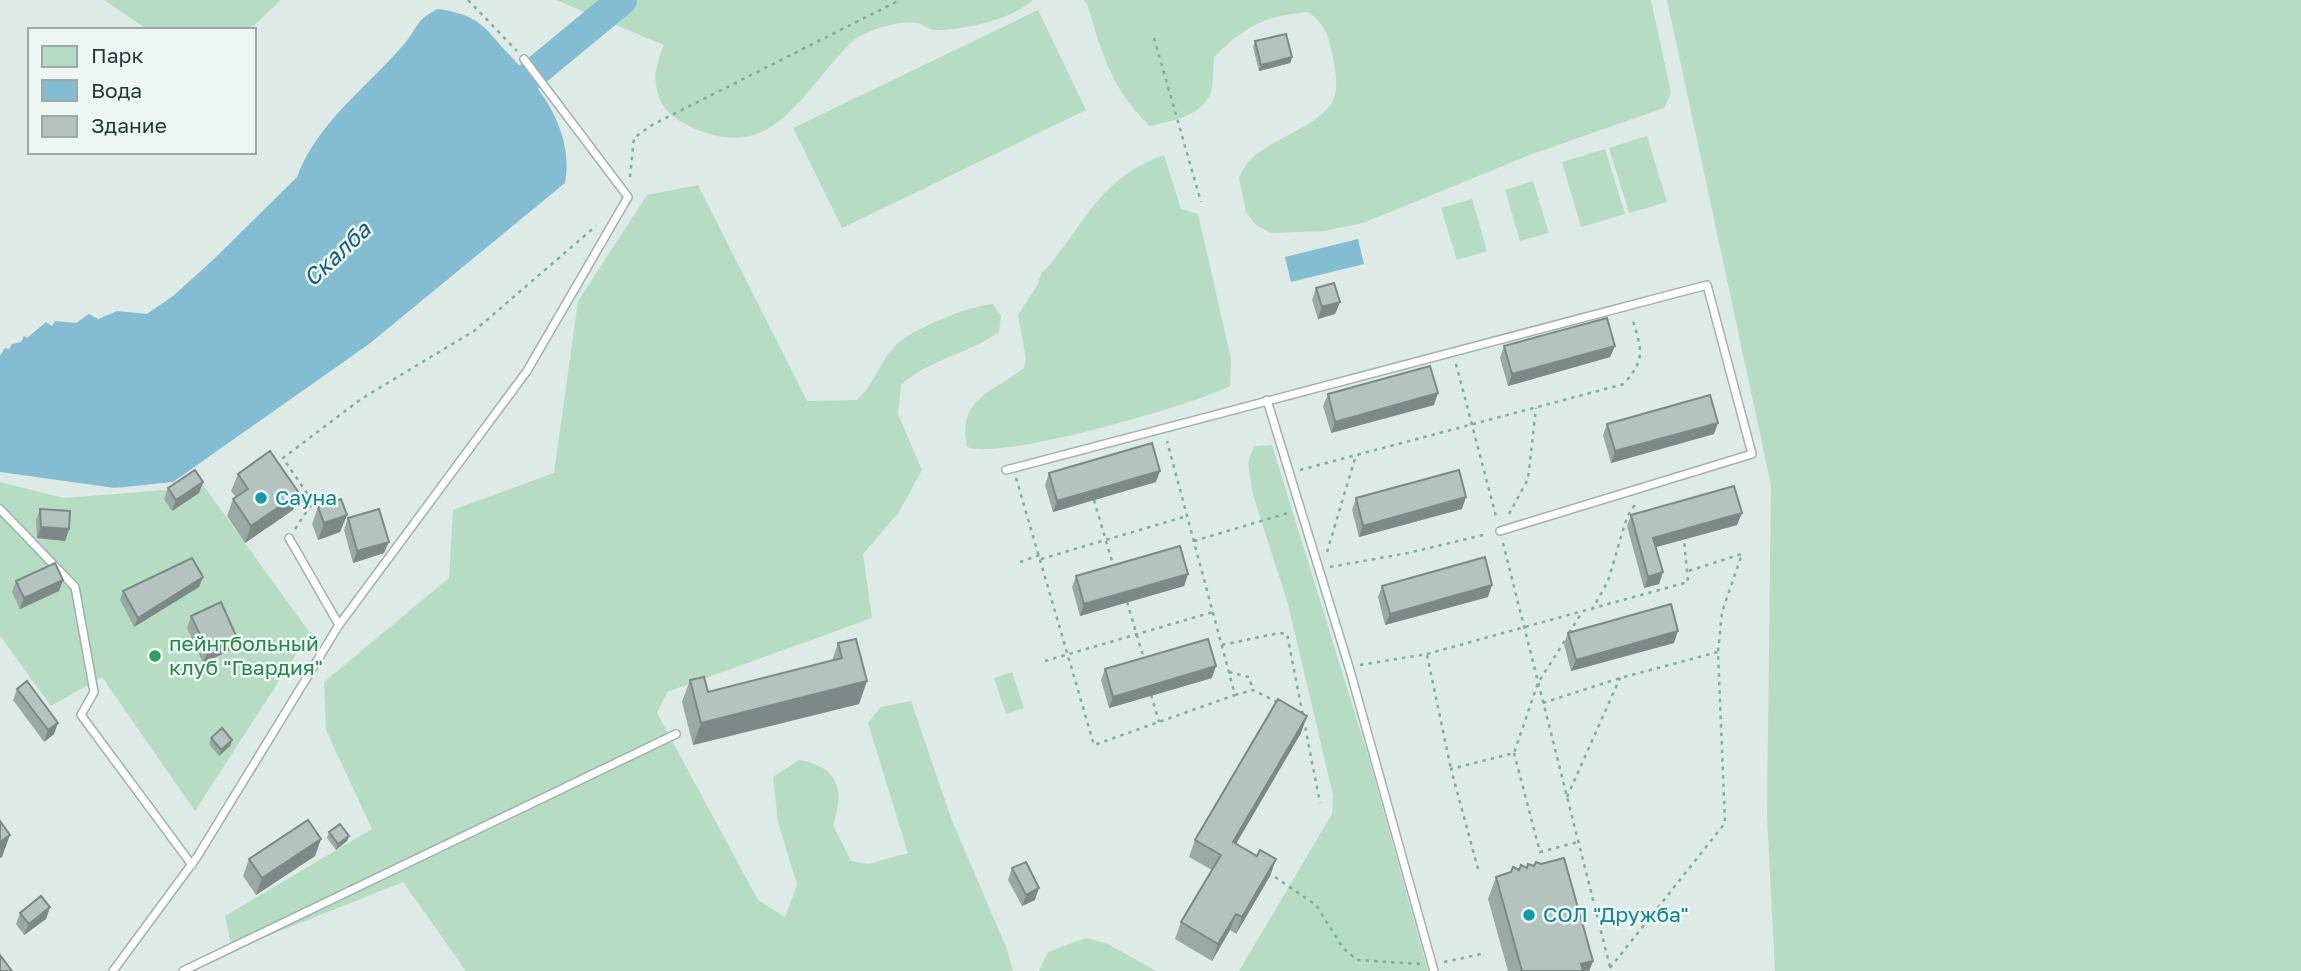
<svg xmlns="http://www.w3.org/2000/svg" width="2301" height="971" viewBox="0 0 2301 971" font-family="'Golos Text',sans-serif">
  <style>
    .green { fill: #b6dcc4 }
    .water { fill: #84bdd1 }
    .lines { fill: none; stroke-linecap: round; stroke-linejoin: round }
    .river { stroke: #84bdd1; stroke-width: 30 }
    .lane-casing { stroke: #a1b1ad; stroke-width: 10 }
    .path { stroke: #7daea4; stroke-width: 2.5; stroke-dasharray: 3.5 5; stroke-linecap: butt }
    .lane { stroke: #fff; stroke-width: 7 }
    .wall { fill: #9aa9a4 }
    .shaded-wall { fill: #7d8986 }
    .building { fill: #b3c4bf; stroke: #7d8986; stroke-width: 2 }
    .culture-dot { fill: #0f9aa8; stroke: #eef6f3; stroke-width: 2.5 }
    .leisure-dot { fill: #2e9e5b; stroke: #eef6f3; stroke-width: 2.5 }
    .labels { text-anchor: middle; stroke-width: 5; stroke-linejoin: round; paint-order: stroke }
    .culture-label { font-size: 21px; fill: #0d838f; stroke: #eef6f3; text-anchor: start }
    .leisure-label { font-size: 21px; fill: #27864d; stroke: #eef6f3; text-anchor: start }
    .water-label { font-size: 23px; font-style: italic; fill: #195c75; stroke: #eef6f3 }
  </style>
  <rect width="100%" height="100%" fill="#deeae6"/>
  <path class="green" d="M104,0h177l-32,30h-101z
    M556,0h477c-22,20 -66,29 -95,30 -8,1 -13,-5 -20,-7 -15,-3 -38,4 -52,10 -13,5 -22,17 -32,28 -36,41 -65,93 -127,72 -14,-4 -37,-15 -44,-28 -12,-22 -8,-39 1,-60z
    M1084,0h567l20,93 -7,15 -132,46 -169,69 -39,8 -53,2 -15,-8 -10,-13 -7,-34c3,-6 6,-13 11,-18 22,-23 77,-35 85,-65 3,-12 0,-26 -2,-38 -4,-20 -8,-33 -25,-45 -44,4 -63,14 -94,45 -1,11 0,24 -3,34 -7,25 -40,30 -61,35 -38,-36 -48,-72 -62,-120z
    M1667,0h634v971h-526l-8,-155 4,-331z
    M1038,10l48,100 -244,118 -49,-100z
    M1647,136l20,66 -38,11 -20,-65z
    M1605,149l20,65 -44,13 -19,-65z
    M1164,155l17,54 17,5 33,145 -1,27c-37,19 -230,75 -263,61 -10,-50 26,-54 57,-79l2,-9 -8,-44 20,-31 3,-10c45,-48 55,-95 123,-119z
    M1533,181l16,52 -29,8 -15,-51z
    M698,185l109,216 50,-1c19,-18 22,-37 37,-53 15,-17 76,-42 99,-43l8,12 -2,16c-32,23 -68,26 -98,53l-3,29 24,56 -23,42 -36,42 9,64 -205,74 -10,21 101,187 27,17 12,-32 -19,-63 -5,-45 26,-17c40,7 46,30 34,65l18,36 18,3 39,-11 -40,-130 13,-16 30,-6 40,117 55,129 7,24h-547l-63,-89 -171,68 -7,-34 147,-87 -46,-99 -2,-48 125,-104 4,-68 101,-37 24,-172 69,-106z
    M1472,199l15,52 -30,9 -16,-52z
    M1272,445l97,314 59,212h-189l93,-157 1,-19 -45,-191 -35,-109 -5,-32 6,-17z
    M195,474l115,159 -115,178 -93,-134 -51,29 -51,-70v-154l64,16 101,-8z
    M1012,672l12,36 -18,6 -12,-36z
    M1086,938l22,6 48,27h-117l9,-19z"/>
  <path class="water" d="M438,9c13,2 24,4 36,11 10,5 19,17 27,26 36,37 74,82 64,137l-196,161 -196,138 -58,6 -115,-16v-116l5,-8 4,1 3,-5 9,-2 3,-6 3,2 19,-16 6,4 3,-5 21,2 13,-9 9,5 19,-8 30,3 26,-18 41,-37 83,-82c20,-55 72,-91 108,-134 14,-17 11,-24 33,-34z
    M1358,239l6,25 -73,18 -6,-25z"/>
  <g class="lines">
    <path class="river" d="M506,96l116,-96"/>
    <defs>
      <path id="lane" d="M1267,400l82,267 85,304
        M1006,470l701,-185 45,169 -252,77
        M0,509l75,78 19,105 -13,23 111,150
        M339,625l188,-254 101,-174 -104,-138
        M113,971l84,-114 142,-232 -50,-87
        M183,971l493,-237"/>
    </defs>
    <use href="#lane" class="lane-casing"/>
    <path class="path" d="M468,0l49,51
      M1154,38l47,164
      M630,177l4,-39 18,-13 248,-125
      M1456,364l41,156
      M1300,470l324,-86c23,-27 17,-34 8,-67
      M1016,478l78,267 141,-50 -68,-254
      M1094,500l20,68
      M1509,514l19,-35 8,-71
      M295,529l18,-27 -30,-44 78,-59 113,-68 122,-105
      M1194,541l94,-28
      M1503,543l108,428
      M1327,552l29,-97
      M1041,559l146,-43
      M1020,562l20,-7
      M1330,567l78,-14 79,-19
      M1127,602l17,57
      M1592,610l16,-29 19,-64 9,-14
      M1569,633l13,-21
      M1222,645l57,-12 8,1 33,169
      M1427,655l24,114
      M1045,661l168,-49
      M1360,665l67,-11 261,-72 -4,-42
      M1229,672l20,5 4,13
      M1151,695l8,27
      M1235,695l18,-5 24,12
      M1543,703l77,-25 98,-26
      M1514,753l26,99 38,-10
      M1567,797l53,-119
      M1478,869l-27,-100 63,-16 24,-70 28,-44
      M1275,877l41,28 27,43 14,12 63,4
      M1444,962l37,-8
      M1610,968l115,-145 -7,-171 4,-40 20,-58 -57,18"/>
    <use href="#lane" class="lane"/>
  </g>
  <path class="wall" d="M1255,41l37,16 -2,6 -31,8 -6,-24z
    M1316,288l24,14 -5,12 -17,5 -6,-19z
    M1504,346h111l-5,11 -102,29 -8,-28z
    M1328,394l106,11 -103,28 -8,-27z
    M1607,424l107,10 -103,29 -8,-28z
    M1049,473l107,9 -103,30 -8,-27z
    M238,474l61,19 -6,17 -48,33 -18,-27 6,-17 3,-2 -5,-6z
    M203,482l-4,11 -27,18 -8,-12 4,-11z
    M1356,498l106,11 -103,28 -7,-27z
    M318,507l29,8 -7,17 -22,8 -6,-16z
    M40,509l29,20 -4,12 -28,-3 -1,-18z
    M1631,515l106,10 -81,22 7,25 -4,12 -15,4 -17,-62z
    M348,518l36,35 -31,10 -9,-33z
    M1188,574l-4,12 -104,30 -8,-29 4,-11z
    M203,577l-4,10 -65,40 -14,-27 3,-9z
    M63,580l-4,11 -39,18 -8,-17 4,-11z
    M1382,586l106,11 -103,28 -7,-28z
    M191,616l46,22 -4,11 -30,14 -16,-35z
    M1568,633l106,10 -103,28 -7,-27z
    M838,643l29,38 -8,23 -166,41 -11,-43 8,-22 18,12 124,-31z
    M1105,669l107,9 -103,30 -8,-28z
    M17,689l37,45 -10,8 -31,-42z
    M1301,733l-65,111 21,12 19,3 -6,17 -34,58 -6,-4 -18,31 -37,-22 6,-17 31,-52 -23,-13 6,-17z
    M211,738l21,2 -2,6 -11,10 -10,-12z
    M329,832l20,4 -2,5 -11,9 -9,-12z
    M315,856l-59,39 -13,-19 6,-17z
    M1534,866l59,95 -4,10h-81l-20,-72 8,-22z
    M1012,868l23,32 -13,6 -14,-26z
    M50,907l-4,12 -22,16 -8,-11 4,-11z"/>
  <path class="shaded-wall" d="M1292,57l-2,6 -31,8 2,-6z
    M1340,302l-5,12 -17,5 4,-12z
    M1615,346l-5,11 -102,29 4,-12z
    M1438,393l-4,12 -103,28 4,-11z
    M1718,423l-4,11 -103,29 4,-12z
    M1160,471l-4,11 -103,30 4,-11z
    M203,482l-4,11 -27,18 4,-11z
    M299,493l-6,17 -48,33 6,-17z
    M1466,497l-4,12 -103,28 4,-11z
    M1742,513l-5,12 -88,24 4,-11z
    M347,515l-7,17 -22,8 6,-17z
    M41,527l28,2 -4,12 -28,-3z
    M389,542l-5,11 -31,10 4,-12z
    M1663,572l-4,12 -15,4 4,-11z
    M1188,574l-4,12 -104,30 4,-12z
    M203,577l-4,10 -65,40 4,-9z
    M63,580l-4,11 -39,18 4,-11z
    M1492,585l-4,12 -103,28 5,-11z
    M1678,631l-4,12 -103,28 5,-11z
    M237,638l-4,11 -30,14 5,-12z
    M1216,666l-4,12 -103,30 4,-11z
    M867,681l-8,23 -166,41 8,-22z
    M1307,716l-6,17 -74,126 6,-17z
    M58,723l-4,11 -10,8 4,-12z
    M232,740l-2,6 -11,10 2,-6z
    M10,835l-8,22 -2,1v-16z
    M349,836l-2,5 -11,9 2,-6z
    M321,839l-6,17 -59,39 6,-17z
    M1276,859l-6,17 -34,58 6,-17z
    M1039,888l-4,12 -13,6 4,-11z
    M50,907l-4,12 -22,16 5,-11z
    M1236,914l-6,16 -18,31 6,-17z
    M1593,961l-4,10h-11l3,-7z"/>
  <path class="building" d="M1286,34l6,23 -31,8 -6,-24z
    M1334,283l6,19 -18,5 -6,-19z
    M1607,318l8,28 -103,28 -8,-28z
    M1430,366l8,27 -103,29 -7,-28z
    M1710,395l8,28 -103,28 -8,-27z
    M1152,443l8,28 -103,30 -8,-28z
    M270,451l29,42 -48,33 -18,-27 15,-10 -10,-15z
    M195,470l8,12 -27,18 -8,-12z
    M1459,470l7,27 -103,29 -7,-28z
    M1734,486l8,27 -89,25 10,34 -15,5 -17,-62z
    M341,499l6,16 -23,8 -6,-16z
    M40,509l30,2 -1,18 -28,-2z
    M379,509l10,33 -32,9 -9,-33z
    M1180,546l8,28 -104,30 -8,-28z
    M1485,557l7,28 -102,29 -8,-28z
    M192,558l11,19 -65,41 -15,-27z
    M55,563l8,17 -39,18 -8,-17z
    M221,602l16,36 -29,13 -17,-35z
    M1671,604l7,27 -102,29 -8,-27z
    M856,639l11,42 -166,42 -11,-43 14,-3 4,15 134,-34 -4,-15z
    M1208,639l8,27 -103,31 -8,-28z
    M27,681l31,42 -10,7 -31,-41z
    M1278,699l29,17 -74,126 24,14 3,-6 16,9 -34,58 -6,-3 -18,30 -37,-22 40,-67 -26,-15z
    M222,728l10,12 -11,10 -10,-12z
    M308,820l13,19 -59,39 -13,-19z
    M0,821l10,14 -10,7z
    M340,824l9,12 -11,8 -9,-12z
    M1564,858l29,103 -12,3 2,7h-61l-26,-94 15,-5 2,-5 6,3 2,-5 6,3 1,-4 6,2 2,-4 5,2z
    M1026,862l13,26 -13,7 -14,-27z
    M41,896l9,11 -21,17 -9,-11z
    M0,955l12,16h-12z"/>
  <g class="culture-dot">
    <circle cx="261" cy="498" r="7"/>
    <circle cx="1529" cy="915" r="7"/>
  </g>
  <circle class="leisure-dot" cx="155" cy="656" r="7"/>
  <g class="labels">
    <g class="culture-label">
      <text x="275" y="505">Сауна</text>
      <text x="1543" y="922">СОЛ "Дружба"</text>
    </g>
    <g class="leisure-label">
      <text x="169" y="651">пейнтбольный<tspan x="169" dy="24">клуб "Гвардия"</tspan></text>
    </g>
    <g class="water-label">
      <text transform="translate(337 254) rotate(-43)" y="8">Скалба</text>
    </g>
  </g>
  <rect x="28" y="28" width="228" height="126" fill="#eef6f3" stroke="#9baaa7" stroke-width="2"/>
  <rect x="42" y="46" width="35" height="21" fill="#b6dcc4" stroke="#9baaa7" stroke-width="2"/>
  <text x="91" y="63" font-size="21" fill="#1f3935">Парк</text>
  <rect x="42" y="80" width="35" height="21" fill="#84bdd1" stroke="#9baaa7" stroke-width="2"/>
  <text x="91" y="98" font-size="21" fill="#1f3935">Вода</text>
  <rect x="42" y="116" width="35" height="21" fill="#b3c4bf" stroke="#9baaa7" stroke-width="2"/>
  <text x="91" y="133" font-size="21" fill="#1f3935">Здание</text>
</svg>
